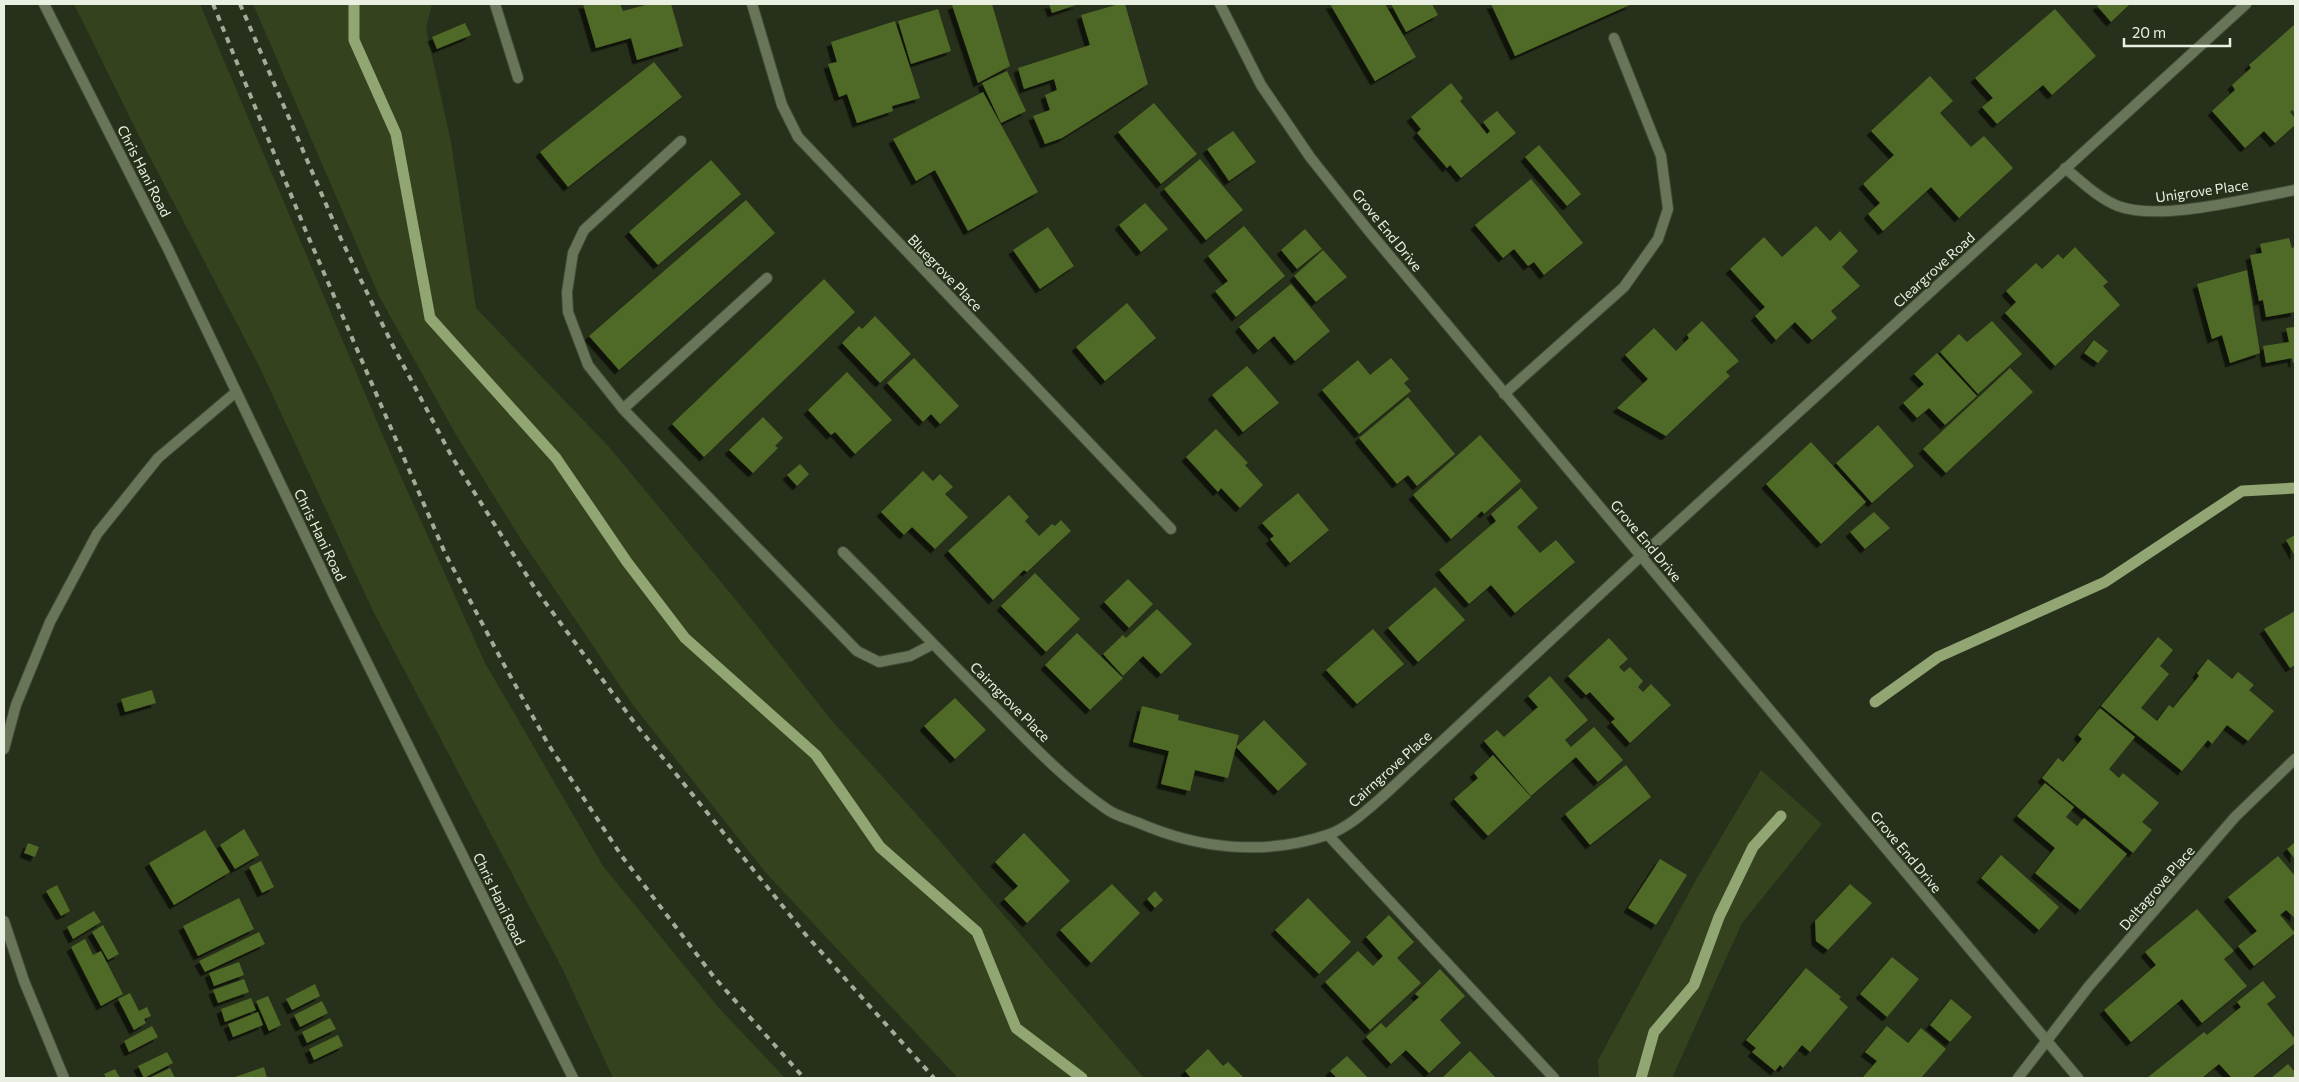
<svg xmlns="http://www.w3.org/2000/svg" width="2299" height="1082" viewBox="0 0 2299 1082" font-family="Commissioner,sans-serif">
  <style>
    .green { fill: #34431e }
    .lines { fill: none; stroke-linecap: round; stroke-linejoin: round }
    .stream { stroke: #91a673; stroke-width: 11 }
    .building { fill: #506925; filter: url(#shadow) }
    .service-casing { stroke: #424b36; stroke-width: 12 }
    .minor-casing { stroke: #424b36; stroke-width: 12 }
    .tertiary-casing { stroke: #424b36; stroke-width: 12 }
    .service { stroke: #697559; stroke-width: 10 }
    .minor { stroke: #697559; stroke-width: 10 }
    .tertiary { stroke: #697559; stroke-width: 10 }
    .rail { stroke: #a3ab9a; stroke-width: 4; stroke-dasharray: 6 6; stroke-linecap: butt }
    .labels { text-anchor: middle; stroke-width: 4; stroke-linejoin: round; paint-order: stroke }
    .street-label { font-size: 14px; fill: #e9f0e2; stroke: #27301a }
  </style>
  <defs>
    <filter id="shadow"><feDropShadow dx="-4.5" dy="4.5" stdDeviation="0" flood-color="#0009"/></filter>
  </defs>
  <rect width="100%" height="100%" fill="#27301a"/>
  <path class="green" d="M74,4h126l189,446 96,213 118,203 115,141 67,71h-172l-50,-108 -190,-359 -113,-243 -119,-228z
    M253,4h179l-6,25 25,113 25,166 133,139 136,164 88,111 94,104 217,252h-186l-192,-205 -133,-168 -113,-167 -65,-105 -76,-137z
    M1761,770l61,54 -80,99 -70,155h-73l-1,-18 99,-182z"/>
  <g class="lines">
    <path class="stream" d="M354,4v36l42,94 34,184 126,140 71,104 58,76 131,117 64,92 97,85 39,96 66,50
      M1875,702l63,-45 167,-75 137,-91 53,-3
      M1641,1078l13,-46 40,-47 25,-68 34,-70 28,-31"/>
  </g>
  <path class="building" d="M583,4h37l3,7 26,-7h22l12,42 -46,14 -6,-22 -35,10z
    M956,4h36l18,62 -32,17 -26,-78z
    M1049,4h30l-27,9z
    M1119,4h6l23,80 -86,54 -17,6 -12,-28 17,-6 -5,-15 12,-5 -3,-11 -30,10 -6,-21 72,-23 -9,-30z
    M1330,4h55l31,53 -41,24z
    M1391,4h41l6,11 -32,17z
    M1491,4h141l-117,52z
    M2099,4h31l-19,18 -14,-16z
    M938,9l13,42 -40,13 -13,-43z
    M2055,9l41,47 -44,39 -9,-10 -46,39 -15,-17 11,-9 -18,-20z
    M895,21l25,77 -28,8 1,5 -36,12 -10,-29 -8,3 -11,-33 9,-2 -6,-20z
    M465,23l6,12 -34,14 -5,-12z
    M2295,24v89l-3,-3 -2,2 5,6v7l-20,18 -11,-12 -19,17 -33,-37 23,-21 -3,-5 19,-17 -2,-3z
    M654,62l28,35 -114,90 -28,-35z
    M1007,71l19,40 -25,12 -19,-40z
    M1930,76l23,25 -13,12 31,34 13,-11 29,32 -54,50 -28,-31 -48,44 -15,-17 12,-11 -17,-19 31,-29 -23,-24z
    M1451,83l12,15 -3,3 27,33 3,-3 -7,-9 14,-11 19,22 -55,45 -11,-13 -3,3 -30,-35 4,-4 -10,-12z
    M983,92l55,100 -70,39 -33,-61 -19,11 -23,-42z
    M1154,103l43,51 -36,30 -43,-52z
    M1233,131l23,31 -27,19 -22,-32z
    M1539,145l42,49 -14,12 -42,-49z
    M1200,159l43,51 -37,30 -42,-51z
    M711,160l30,34 -83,71 -29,-33z
    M1531,179l52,64 -39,32 -10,-13 -6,4 -14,-17 -11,9 -28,-33z
    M746,200l29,33 -156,137 -30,-34z
    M1145,203l23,26 -27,23 -22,-27z
    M1244,226l41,50 -49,41 -21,-26 13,-10 -20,-25z
    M1816,226l14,15 10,-10 18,20 -16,16 18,19 -29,25 6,7 -25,22 -17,-18 -19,18 -21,-24 10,-9 -35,-38 34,-32 18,20z
    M1048,227l26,39 -34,23 -27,-39z
    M1305,229l17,20 -25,20 -16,-19z
    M2289,238l3,10 3,-1v65l-29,5 -3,-17 -4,1 -9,-46 12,-2 -2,-9z
    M2075,247l33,35 -5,4 17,19 -65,61 -50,-53 11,-11 -10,-11 30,-28 6,6 16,-15 5,5z
    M1323,250l24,27 -31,25 -22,-26z
    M2247,270l13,83 -30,10 -8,-28 -10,4 -15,-55z
    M824,279l31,33 -151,145 -32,-33z
    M1291,284l39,47 -35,30 -21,-25 -16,14 -19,-23z
    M1127,303l29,35 -51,43 -29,-34z
    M875,316l36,38 -31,29 -38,-40 17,-17 3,3z
    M1702,321l37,40 -13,11 4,4 -64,60 -49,-28 31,-29 -23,-24 29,-27 22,23 13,-13 -2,-3z
    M1992,321l30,33 -44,40 -38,-42 19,-18 8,8z
    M2295,327v35l-2,1 -1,-5 -26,5 -3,-17 26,-4 -3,-14z
    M2094,340l14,11 -10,12 -14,-10z
    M1937,353l40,43 -32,29 -16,-17 -12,10 -14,-15 21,-19 -10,-10z
    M914,358l45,48 -19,18 -9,-10 -8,8 -36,-39z
    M1391,358l18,21 -5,4 7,8 -52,43 -37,-44 36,-30 12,15z
    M1247,366l32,37 -36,29 -31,-37z
    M2010,368l23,24 -87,81 -23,-24z
    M847,372l45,48 -37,34 -20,-22 -4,3 -23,-25z
    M1408,397l47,57 -38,32 -9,-11 -11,9 -38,-46z
    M763,417l20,21 -8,8 3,2 -25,25 -24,-23z
    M1878,425l36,41 -42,37 -36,-40z
    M1216,429l32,34 -3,2 18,20 -23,23 -19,-20 -3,4 -32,-35z
    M1480,435l41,46 -37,33 -2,-3 -31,28 -38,-44z
    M1811,442l55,60 -45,42 -55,-60z
    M800,464l9,10 -12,12 -10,-11z
    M923,471l10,10 7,-7 13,13 -8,7 23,23 -33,32 -23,-22 -8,8 -23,-23z
    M1521,488l17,20 -21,19 23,26 16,-13 19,22 -60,51 -24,-28 -22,19 -30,-34 57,-49 -5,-7z
    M1298,493l31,37 -39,33 -20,-24 4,-3 -12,-13z
    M1009,495l20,22 -4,4 14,15 13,-12 3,2 6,-6 10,11 -44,41 -3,-2 -31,30 -45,-49z
    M1874,512l16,16 -25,21 -15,-17z
    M2295,535v21l-9,-16z
    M1035,573l45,46 -34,33 -45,-46z
    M1128,579l25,25 -24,24 -25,-26z
    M1435,587l30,33 -47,42 -30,-34z
    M1157,609l35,35 -31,30 -18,-18 -20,20 -20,-22 20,-19 3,3z
    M2295,611v54l-5,3 -26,-39z
    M1373,629l31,35 -47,40 -31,-34z
    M1077,633l46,45 -33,32 -45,-45z
    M2158,637l15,13 -13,16 9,8 -28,34 16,13 12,-16 4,3 26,-32 -2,-3 11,-14 24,20 6,-7 16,13 -5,5 25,21 -26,30 -21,-16 -15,19 -4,-4 -26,31 -81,-65z
    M1609,638l19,21 -9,8 5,5 6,-5 13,14 -5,6 5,5 8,-8 20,21 -41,38 -19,-21 4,-3 -25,-27 -4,3 -18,-19z
    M1550,676l38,44 -23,20 6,7 23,-20 29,33 -25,22 -22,-25 -45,39 -47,-55 13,-11 7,7 34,-30 -10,-11z
    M152,690l4,13 -31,9 -4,-13z
    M955,698l31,32 -31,29 -31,-33z
    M1142,706l37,9 -1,5 61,15 -11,43 -33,-8 -5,21 -29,-7 8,-33 -36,-9z
    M2100,708l35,29 -26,32 10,9 4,-5 36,30 -17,19 10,8 -19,23 -91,-75 16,-20 5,4 19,-23 -4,-4z
    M1264,720l43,44 -29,27 -42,-44z
    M1493,755l38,42 -43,39 -34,-37 24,-21 -4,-5z
    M1626,765l25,32 -61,48 -25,-31z
    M2045,783l29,24 -8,10 11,9 7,-8 43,36 -47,56 -45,-37 20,-25 -38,-32z
    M244,829l15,26 -24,14 -15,-24z
    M205,830l25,42 -56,33 -25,-42z
    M1024,833l46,48 -43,42 -23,-24 14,-13 -23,-24z
    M2295,842v17l-8,-10z
    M28,843l11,4 -4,10 -11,-4z
    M2001,855l58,52 -20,23 -58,-52z
    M2278,856l17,20v42l-9,-8 -6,5 15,18 -41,33 -16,-20 19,-15 -29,-34z
    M1660,859l27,16 -31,50 -28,-17z
    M261,861l13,26 -12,6 -13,-26z
    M1112,884l28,29 -49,50 -31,-33z
    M1850,884l22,19 -44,47 -12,-9 -1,-20z
    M57,885l13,26 -9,5 -15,-25z
    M1155,891l8,9 -8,8 -8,-9z
    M239,898l15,31 -56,27 -15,-30z
    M1308,898l43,44 -32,32 -44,-44z
    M2197,909l37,42 -10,8 23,27 -45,37 -20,-24 -51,43 -27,-32 52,-45 -11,-13z
    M94,911l7,11 -28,17 -6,-12z
    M1389,915l25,27 -17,16 24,25 -51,47 -45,-48 33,-31 15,15 10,-10 -17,-19z
    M103,925l16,29 -11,6 -16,-28z
    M259,932l6,12 -60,28 -6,-11z
    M85,939l8,16 8,-4 22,43 -22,12 -30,-59z
    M1892,957l27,22 -32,38 -27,-23z
    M239,962l5,13 -30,11 -5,-13z
    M1806,968l35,29 -2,2 9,8 -38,45 -8,-7 -19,23 -3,-3 -5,6 -23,-19 4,-4 -10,-8z
    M1440,969l25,27 -25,24 21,23 -32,30 -23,-23 -15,14 -25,-27 15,-14 5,5 33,-31 -4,-3z
    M244,979l5,13 -31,11 -5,-13z
    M2263,981l13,16 -9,7 28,35v4l-43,35h-20l-13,-14 -17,14h-55l57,-46 3,3 34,-28 -4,-5z
    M315,984l5,12 -28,14 -6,-11z
    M130,993l9,18 8,-4 4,9 -7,3 2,4 -12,7 -16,-31z
    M268,996l13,29 -12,6 -13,-30z
    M251,998l5,12 -31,12 -4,-13z
    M1951,999l21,18 -22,25 -20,-17z
    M322,1001l6,12 -28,14 -6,-12z
    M258,1012l5,13 -30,12 -5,-13z
    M330,1018l6,11 -29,14 -5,-11z
    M152,1026l6,11 -29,15 -5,-11z
    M1887,1026l21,17 13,-15 25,21 -25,29h-59l15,-17 -12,-9z
    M338,1035l5,11 -29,14 -5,-11z
    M1208,1049l15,17 5,-4 16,16h-53l-6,-7z
    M1470,1051l26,27h-54z
    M167,1052l6,11 -29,15 -6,-12z
    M1347,1056l21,22h-31l-7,-7z
    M2288,1064l7,8v6h-24z
    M264,1067l3,11h-35z
    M170,1068l5,10h-26z
    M115,1069l5,9h-14l-2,-4z"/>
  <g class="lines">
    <defs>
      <path id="service" d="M681,141l-97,89 -11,23 -6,39 1,20 20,53 35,44 234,242 22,11 31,-6 23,-12
        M1504,394l120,-107 34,-48 10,-30 -7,-53 -47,-118
        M623,409l144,-131
        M4,749l12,-44 34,-83 47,-88 61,-76 78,-66
        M4,921l20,60 40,97"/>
      <path id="minor" d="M495,4l23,74
        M752,4l30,101 16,32 373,392
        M2065,168c17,14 33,30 53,38 42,16 131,-8 177,-16
        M843,552c49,49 97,99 145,148 38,39 76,80 120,110 9,6 21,9 31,13 60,26 125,33 188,12 21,-7 39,-24 55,-38l259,-241 605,-552
        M1328,835l226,243
        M2018,1078l71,-92 146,-169 60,-58"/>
      <path id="tertiary" d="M44,4l124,245 168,351 237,478
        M1220,4l41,81 49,72 58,73 710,848"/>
    </defs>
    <use href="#service" class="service-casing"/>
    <use href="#minor" class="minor-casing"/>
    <use href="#tertiary" class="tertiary-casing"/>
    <use href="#service" class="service"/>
    <use href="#minor" class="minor"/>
    <use href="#tertiary" class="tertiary"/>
    <path class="rail" d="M213,4l92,225 140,324 57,108 46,83 73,111 93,122 90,101
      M240,4l101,235 51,105 60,113 84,133 98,132 172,213 128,143"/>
  </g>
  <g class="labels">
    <g class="street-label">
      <text transform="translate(144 171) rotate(63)" y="5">Chris Hani Road</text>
      <text transform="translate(2202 191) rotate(-8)" y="5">Unigrove Place</text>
      <text transform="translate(1387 230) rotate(51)" y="5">Grove End Drive</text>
      <text transform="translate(1934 270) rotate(-42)" y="5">Cleargrove Road</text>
      <text transform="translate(945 273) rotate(46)" y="5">Bluegrove Place</text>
      <text transform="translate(320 535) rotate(64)" y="5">Chris Hani Road</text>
      <text transform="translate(1646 541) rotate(50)" y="5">Grove End Drive</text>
      <text transform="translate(1010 702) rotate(45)" y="5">Cairngrove Place</text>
      <text transform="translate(1390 769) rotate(-42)" y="5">Cairngrove Place</text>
      <text transform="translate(1906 852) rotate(50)" y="5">Grove End Drive</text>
      <text transform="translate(2157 888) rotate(-49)" y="5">Deltagrove Place</text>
      <text transform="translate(499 899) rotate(64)" y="5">Chris Hani Road</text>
    </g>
  </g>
  <rect width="2299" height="1082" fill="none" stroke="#e9f0e2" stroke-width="10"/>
  <path d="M2124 38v8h106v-8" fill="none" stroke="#e9f0e2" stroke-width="2.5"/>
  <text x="2132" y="38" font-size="15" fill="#e9f0e2" stroke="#27301a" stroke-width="4" paint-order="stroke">20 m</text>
</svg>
